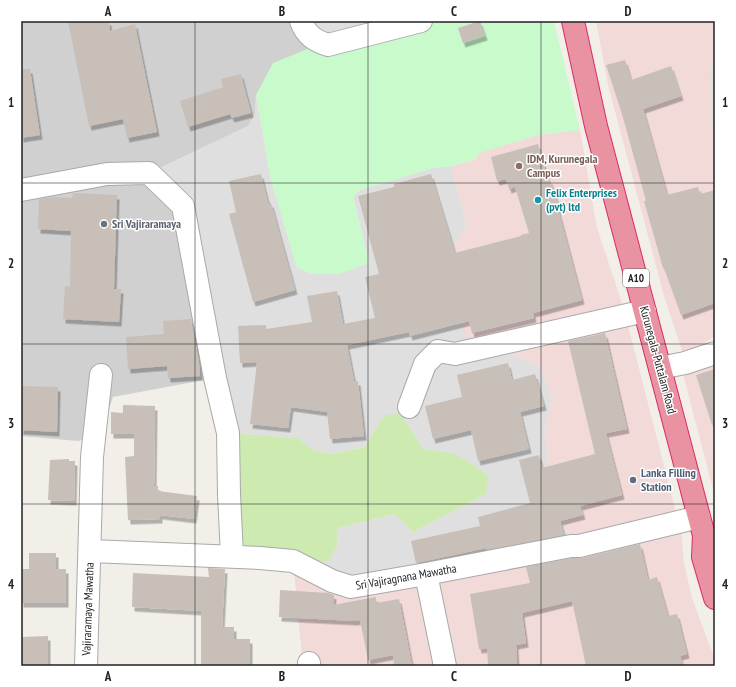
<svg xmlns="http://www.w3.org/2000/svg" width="736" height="687" viewBox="0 0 736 687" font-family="'PT Sans Narrow',sans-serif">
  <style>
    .residential { fill: #e0dfdf }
    .commercial { fill: #f2dad9 }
    .religious { fill: #d0d0d0 }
    .grass { fill: #cdebb0 }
    .park { fill: #c8facc }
    .building { fill: #c7bfb8; filter: url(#shadow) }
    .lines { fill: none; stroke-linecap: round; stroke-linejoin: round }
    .minor-casing { stroke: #a9a9a9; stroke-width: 24 }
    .highway-casing { stroke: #dc2a67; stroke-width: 24 }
    .minor { stroke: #fff; stroke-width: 22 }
    .highway { stroke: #e892a2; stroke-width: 22 }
    .grid { fill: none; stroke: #222; stroke-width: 1; stroke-opacity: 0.55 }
    .education-dot { fill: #8d6e63; stroke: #fff; stroke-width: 1.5 }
    .culture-dot { fill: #0f9aa8; stroke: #fff; stroke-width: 1.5 }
    .worship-dot { fill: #6b7280; stroke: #fff; stroke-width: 1.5 }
    .service-dot { fill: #5c6f8a; stroke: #fff; stroke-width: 1.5 }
    .labels { text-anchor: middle; stroke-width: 3; stroke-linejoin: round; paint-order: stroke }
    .shield { fill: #fff; stroke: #646464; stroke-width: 1 }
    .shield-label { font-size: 11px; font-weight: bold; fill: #222 }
    .education-label { font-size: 12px; font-weight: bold; fill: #785e54; stroke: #fff; text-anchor: start }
    .culture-label { font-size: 12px; font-weight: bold; fill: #0d838f; stroke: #fff; text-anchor: start }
    .worship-label { font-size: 12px; font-weight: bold; fill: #5b616d; stroke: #fff; text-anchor: start }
    .street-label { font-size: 12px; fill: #222; stroke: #fff }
    .service-label { font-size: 12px; font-weight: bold; fill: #4e5e75; stroke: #fff; text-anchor: start }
    .neatline { fill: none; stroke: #222; stroke-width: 1.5 }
    .grid-label { font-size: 13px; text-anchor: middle; font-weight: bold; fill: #222 }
  </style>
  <defs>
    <filter id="shadow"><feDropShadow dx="2.5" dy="4.5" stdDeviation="0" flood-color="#0004"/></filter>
  </defs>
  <rect width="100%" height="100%" fill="#f2efe9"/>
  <path class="residential" d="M298,21h98l-76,23z
    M715,61v69l-4,-6 -1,-55z
    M256,95l15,86 98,82 -16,-67 7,-6 73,-22 19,-2 15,61 -13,18 47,105 39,17 12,30 -7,33 4,46 22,70 -220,41 -58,-26 44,-15 1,-18 58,-14 17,18 73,-38 -34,-41 -29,-4 -16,-26 -22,-7 -9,12 -11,19 -33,7 -19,-4 -16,-12 -69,-5 -79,-260 99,-47 7,-12z"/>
  <path class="commercial" d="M596,21h119v40l-5,8 1,55 4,6v206l-31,21 -20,-61 -56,-211z
    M580,130l17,98 26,78 54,210 4,15 3,32 8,35 23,62v6h-412l-10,-105 39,20 239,-35 -22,-70 -4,-46 7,-33 -12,-30 -39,-17 -24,-7 -12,-8 -21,-83 10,-7 13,-18 -15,-61 24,-7 3,-6 11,-4 48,-14z
    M715,360v137l-33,-127z"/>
  <path class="religious" d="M21,21h277l22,23 -64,51 -1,19 -7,12 -99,47 34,33 32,172 -102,19 -14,40 -21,4 -57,-5z"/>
  <path class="grass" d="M399,414l8,9 16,26 29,4 14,7 22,15 -2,19 -73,38 -18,-18 -57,14 -1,18 -9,15h-35l-61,-5 -4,-123 70,5 15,12 19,4 33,-7 11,-19 9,-13z"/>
  <path class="park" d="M396,21h158l26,109 -42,5 -59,18 -3,6 -24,7 -19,2 -73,22 -7,7 16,66 -30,11h-27l-15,-6 -26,-87 -15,-86 17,-32 47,-19z"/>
  <path class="building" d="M68,21h41l1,10 25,-7 22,108 -30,6 -4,-19 -34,7z
    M480,21l5,15 -22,7 -5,-15z
    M625,60l6,20 40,-14 10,30 -38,13 24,86 31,-8 2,7 15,-4v113l-34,12 -17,-47h-1l-19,-67h2l-24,-87 -16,-49z
    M21,69h9l10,66 -19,3z
    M241,74l10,39 -19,5 -2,-4 -42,13 -8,-26 43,-14 -2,-8z
    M538,144l10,36h2l10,29h-2l24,91 -49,13 1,5 -62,15 -3,-12 -59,15 -1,-4 -62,13 7,36h4l6,55 -34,3 -3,-27 -36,-5 -3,21 -38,-4 7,-62 -17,1 -2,-37 28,-1v4l46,-7 -5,-26 30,-5 6,33 32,-6 -10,-41 14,-3 -21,-78 36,-9v-3l37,-10 24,79 66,-17v-1l8,-2 -14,-46 -6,2 -3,-10 -9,2 -6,-24z
    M261,174l7,29h3l24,87 -42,12 -24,-88 7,-2 -7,-31z
    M73,193l44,2 -3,94h7l-2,33 -56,-3 2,-33 5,1 1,-56 -33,-2 1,-30 14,-2 19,1z
    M191,319l8,43 1,14 -32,2 -1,-12 -39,3 -2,-32 38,-3 -1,-13z
    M605,333l22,96 -21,4 16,62 -42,11 3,9 -23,6 4,14 -77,15 -1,-2 -70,15 -5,-22 69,-15 -2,-9 52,-14 -11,-43 20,-5 3,13 53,-14 -27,-113z
    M508,363l4,17 23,-6 9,32 -24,6 9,37 -51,12 -7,-31 -38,9 -8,-33 37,-9 -5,-22z
    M715,369v55l-3,1 -16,-50z
    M21,386l37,1 -1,45 -36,-2z
    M123,405l32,1 -1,80h4v5l39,5 -3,23 -34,-4v4l-32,1 -3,-63 9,-1v-22h-23v-22l12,1z
    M69,459v2h6l-1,40 -26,-1 2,-40z
    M640,544l8,36 9,-3 11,39 9,-2 10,40 -7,2 3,10h-97l-14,-65 -50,12 4,30 -10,2 1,21h-29l-1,-18 -8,1 -9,-55 60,-11 -4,-16 46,-9h10z
    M29,553h27v16h10v34h-45v-34h8z
    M208,568l17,1 -3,58h12v12h16v27h-49v-55l-69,-4 1,-34 76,4z
    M280,590l48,3 6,2 -1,10 43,-8v6l23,-4 13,67h-18l-1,-11 -25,5 -8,-40 -5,1 -76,-4z
    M48,636v30h-27v-29z"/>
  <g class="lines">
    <defs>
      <path id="minor" d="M301,21c5,14 14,20 27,24l93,-24
        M21,190l86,-16 42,-1 34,33 32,172 13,55 1,61 3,62
        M660,368l25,-5 30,-10
        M409,407l16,-43 13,-13 17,3 190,-43
        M90,551l170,7 33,3 39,20 19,6 75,-13 145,-28h8l120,-29
        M426,574l19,92
        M86,666l6,-209 9,-82
        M309,666v-3"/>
      <path id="highway" d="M573,21l23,105 103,391 5,18 11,16
        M704,535l-1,22 12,41"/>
    </defs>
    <use href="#minor" class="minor-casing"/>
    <use href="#highway" class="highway-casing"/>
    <use href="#minor" class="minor"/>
    <use href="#highway" class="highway"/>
  </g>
  <path class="grid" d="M195,21v645M368,21v645M541,21v645M21,183h694M21,344h694M21,504h694"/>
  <circle class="education-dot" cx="519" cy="166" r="4"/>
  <circle class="culture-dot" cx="538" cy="200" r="4"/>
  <circle class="worship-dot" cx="104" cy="224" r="4"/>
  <circle class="service-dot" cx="633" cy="480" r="4"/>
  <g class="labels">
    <rect class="shield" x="623" y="269" width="26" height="18" rx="3"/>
    <g class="shield-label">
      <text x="636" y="282">A10</text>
    </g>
    <g class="education-label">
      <text x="527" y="163">IDM, Kurunegala<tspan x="527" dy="14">Campus</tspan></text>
    </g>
    <g class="culture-label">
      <text x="546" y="197">Felix Enterprises<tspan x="546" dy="14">(pvt) ltd</tspan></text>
    </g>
    <g class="worship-label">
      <text x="112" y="228">Sri Vajiraramaya</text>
    </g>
    <g class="street-label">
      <text transform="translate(658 360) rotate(75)" y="4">Kurunegala-Puttalam Road</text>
      <text transform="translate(406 577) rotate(-10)" y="4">Sri Vajiragnana Mawatha</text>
      <text transform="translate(88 609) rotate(-88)" y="4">Vajiraramaya Mawatha</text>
    </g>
    <g class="service-label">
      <text x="641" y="477">Lanka Filling<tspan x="641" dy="14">Station</tspan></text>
    </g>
  </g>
  <rect width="736" height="687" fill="none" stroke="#ffffff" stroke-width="44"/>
  <rect x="22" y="22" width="692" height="643" class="neatline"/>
  <g class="grid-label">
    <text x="108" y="16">A</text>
    <text x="282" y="16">B</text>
    <text x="454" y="16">C</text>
    <text x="628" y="16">D</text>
    <text x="11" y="107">1</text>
    <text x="725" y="107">1</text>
    <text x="11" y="268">2</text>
    <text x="725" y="268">2</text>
    <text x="11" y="428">3</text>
    <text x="725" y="428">3</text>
    <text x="11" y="589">4</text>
    <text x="725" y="589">4</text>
    <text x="108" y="681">A</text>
    <text x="282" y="681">B</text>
    <text x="454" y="681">C</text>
    <text x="628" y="681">D</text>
  </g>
</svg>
